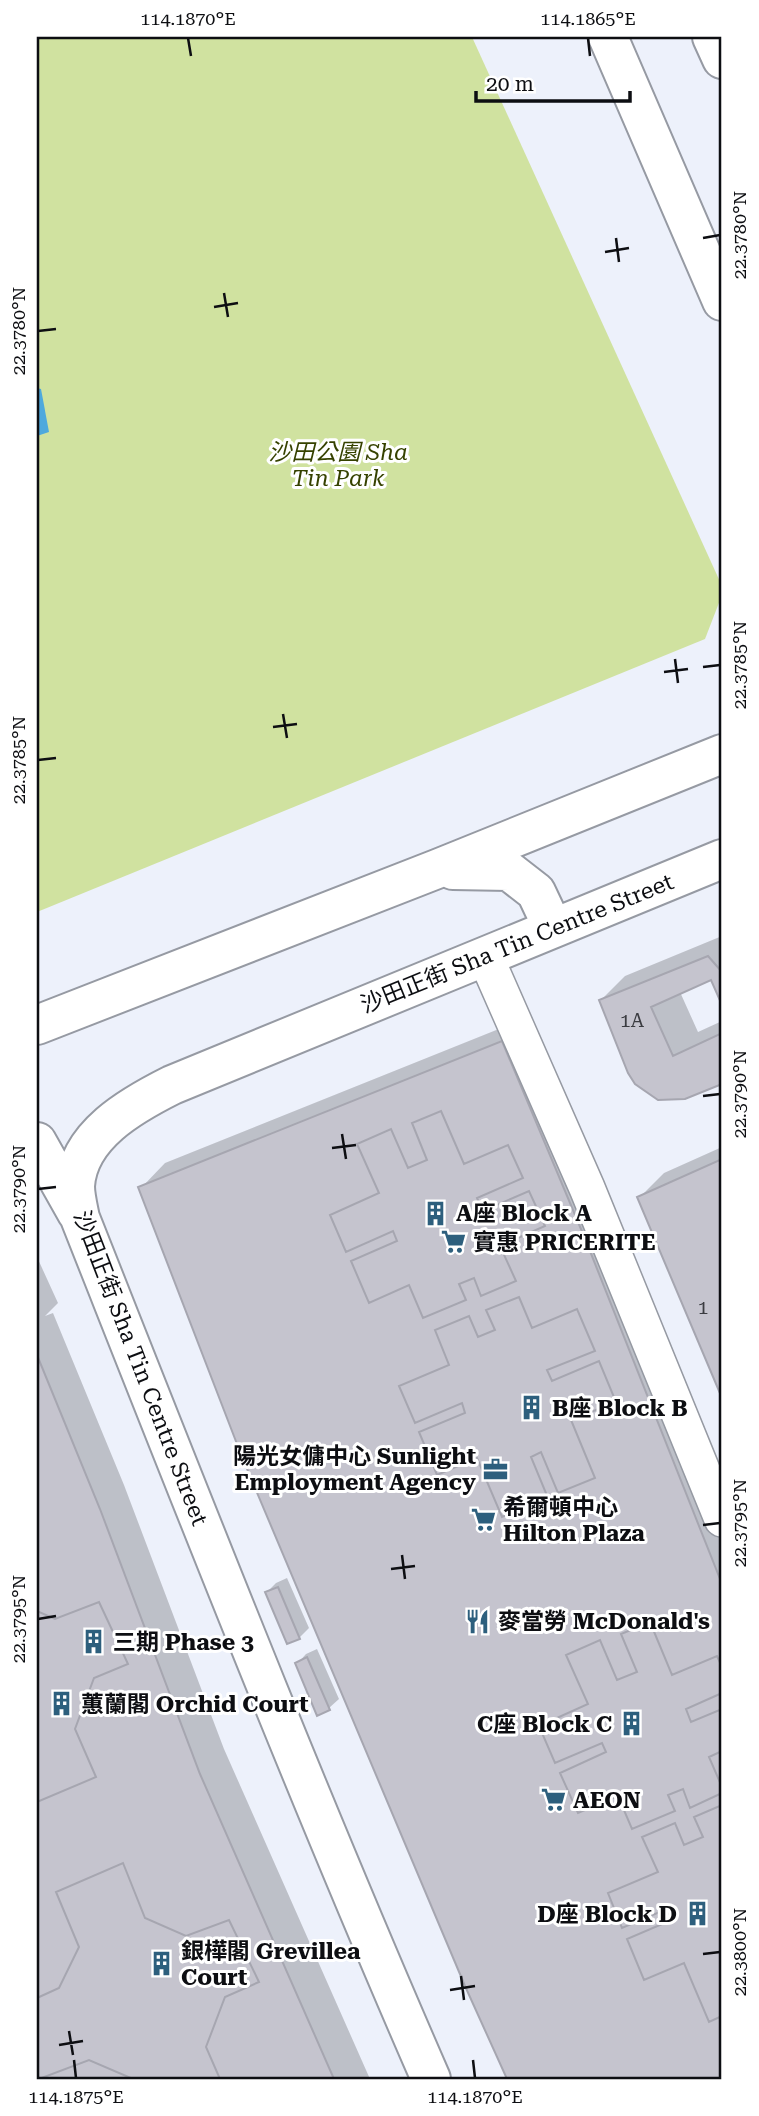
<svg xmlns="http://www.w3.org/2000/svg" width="759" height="2116" viewBox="0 0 759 2116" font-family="'Roboto Serif','Noto Sans TC',serif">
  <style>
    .green { fill: #d0e2a0 }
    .water { fill: #4ea9dd }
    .shadow { fill: #0003 }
    .building { fill: #c5c4ce; stroke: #a6a6b0; stroke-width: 2 }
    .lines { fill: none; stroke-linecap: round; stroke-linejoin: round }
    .pedestrian-casing { stroke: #969aa3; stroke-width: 38 }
    .secondary-casing { stroke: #969aa3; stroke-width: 42 }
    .pedestrian { stroke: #fff; stroke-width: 35 }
    .secondary { stroke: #fff; stroke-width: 38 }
    .ticks { fill: none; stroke: #0d0e12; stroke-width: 2.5 }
    .labels { text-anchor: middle; stroke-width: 6; stroke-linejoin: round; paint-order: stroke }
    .number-label { font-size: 19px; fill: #3b3c41 }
    .park-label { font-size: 23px; font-style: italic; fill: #364200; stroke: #fff }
    .street-label { font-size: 23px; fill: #0d0e12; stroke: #fff }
    .poi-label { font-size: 23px; font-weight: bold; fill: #0d0e12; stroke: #fff; text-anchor: start }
    .neatline { fill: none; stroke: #0d0e12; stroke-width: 2.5 }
    .ticks-label { font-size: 18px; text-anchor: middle; fill: #0d0e12 }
  </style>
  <rect width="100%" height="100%" fill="#edf1fb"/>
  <path class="green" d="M37,37h435l250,549v9l-17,44 -668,273z"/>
  <path class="water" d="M37,388l4,1 8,43 -12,4z"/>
  <path class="shadow" d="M722,936v64l-10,-22 -32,14 18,40 24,-11v61l-38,16 -83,-98 24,-24z
    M526,1018l196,481v580h-213l-43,-94 -325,-797 24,-25z
    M722,1147v246l-83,-195 25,-25z
    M37,1257l21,46 -13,13 8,-3 71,172 100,264 146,330h-333z
    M287,1578l22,50 -10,10 -32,-46 9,-9z
    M317,1649l22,50 -10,9 -32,-44 9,-10z"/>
  <path class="building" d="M708,956l14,16v33l-11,-25 -60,27 22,49 49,-23v51l-37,15 -27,1 -23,-16 -7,-11 -29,-73z
    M502,1041l84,200 136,343v495h-215l-42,-93 -223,-529 -104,-270z
    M441,1111l23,53 44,-19 15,33 -46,20 6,13 46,-20 16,35 -45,20 16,35 -35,15 -7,-18 -15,6 7,16 -43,18 -14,-33 -40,18 -18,-42 46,-20 -4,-10 -47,21 -16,-37 49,-22 -22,-49 34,-15 17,39 19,-8 -15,-37z
    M722,1159v239l-85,-201z
    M519,1297l13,31 45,-19 18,42 -48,19 5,11 47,-20 17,41 -45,18 24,58 -37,15 -17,-41 -10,5 17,41 -46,19 -25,-59 -40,17 -18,-43 46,-19 -3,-10 -47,20 -16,-37 50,-21 -14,-35 34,-14 9,21 17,-7 -9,-20z
    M37,1355l63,154 100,265 134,305h-297z
    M278,1587l22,52 -13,5 -22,-52z
    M99,1602l29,62 -34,14 -19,51 21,48 -59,25v-191l18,8z
    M650,1622l22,53 45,-19 5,11v26l-36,16 5,13 31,-13v42l-13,6 13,30v6l-32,15 -7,-19 -15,6 7,16 -43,18 -14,-33 -40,17 -18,-40 46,-21 -4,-9 -47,20 -16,-37 49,-22 -22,-49 34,-15 17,40 20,-8 -16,-38z
    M307,1657l23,53 -13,6 -22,-53z
    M722,1805v211l-13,6 -25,-59 -40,17 -17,-41 47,-20 -5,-11 -47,20 -14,-35 50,-21 -16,-35 33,-14 9,22 19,-8 -9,-20z
    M123,1863l22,55 41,18 43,-16 30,62 -34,15 -19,50 14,32h-87l-44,-19 -50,19 -2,-6v-75l22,-10 20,-41 -23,-55z"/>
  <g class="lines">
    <defs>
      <path id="pedestrian" d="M485,956l102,232 135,331"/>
      <path id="secondary" d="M608,37l114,264
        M712,37l10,22
        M453,870l56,1 27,21 17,36
        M37,1025l400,-156 285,-115
        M37,1142l40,71
        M431,2079c-124,-284 -237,-573 -351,-861 -2,-10 -5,-22 -5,-32 3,-51 57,-81 97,-101l550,-226"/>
    </defs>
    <use href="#pedestrian" class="pedestrian-casing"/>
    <use href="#secondary" class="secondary-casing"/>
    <use href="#pedestrian" class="pedestrian"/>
    <use href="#secondary" class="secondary"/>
  </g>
  <path class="ticks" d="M188,38l3,18M588,38l2,18M616,238l3,24M703,238l17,-3M605,252l24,-4M224,293l4,24M214,307l24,-4M38,331l18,-2M675,659l3,24M703,667l17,-2M664,672l24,-3M283,714l4,24M273,727l24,-3M38,760l18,-2M703,1096l17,-2M342,1134l4,25M332,1148l24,-3M38,1189l18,-2M703,1525l17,-2M402,1555l3,24M391,1569l24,-3M38,1619l18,-3M703,1954l17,-2M461,1976l3,24M450,1990l25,-4M69,2031l4,24M59,2045l24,-4M74,2060l2,18M473,2060l2,18"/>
  <defs>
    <symbol id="building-bare" viewBox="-9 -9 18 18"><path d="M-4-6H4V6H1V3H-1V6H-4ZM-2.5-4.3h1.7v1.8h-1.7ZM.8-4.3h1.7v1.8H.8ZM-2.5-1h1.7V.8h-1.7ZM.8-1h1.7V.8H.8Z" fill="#2d5f7d" stroke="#fff" stroke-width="2.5" paint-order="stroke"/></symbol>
    <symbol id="supermarket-bare" viewBox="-9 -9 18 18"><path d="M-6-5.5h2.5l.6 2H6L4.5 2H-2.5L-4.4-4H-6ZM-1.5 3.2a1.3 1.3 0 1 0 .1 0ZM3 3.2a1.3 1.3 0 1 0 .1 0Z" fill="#2d5f7d" stroke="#fff" stroke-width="2.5" paint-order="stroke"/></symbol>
    <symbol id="office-bare" viewBox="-9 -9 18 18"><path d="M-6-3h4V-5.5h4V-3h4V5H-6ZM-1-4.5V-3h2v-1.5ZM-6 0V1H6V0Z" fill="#2d5f7d" stroke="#fff" stroke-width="2.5" paint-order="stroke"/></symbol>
    <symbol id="restaurant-bare" viewBox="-9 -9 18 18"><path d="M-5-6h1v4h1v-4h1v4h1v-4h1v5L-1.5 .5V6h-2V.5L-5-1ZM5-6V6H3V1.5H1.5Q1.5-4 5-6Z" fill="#2d5f7d" stroke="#fff" stroke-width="2.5" paint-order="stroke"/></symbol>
  </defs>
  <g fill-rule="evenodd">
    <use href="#building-bare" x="418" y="1196" width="35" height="35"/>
    <use href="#supermarket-bare" x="436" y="1224" width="35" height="35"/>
    <use href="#building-bare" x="514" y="1390" width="35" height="35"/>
    <use href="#office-bare" x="478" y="1452" width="35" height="35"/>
    <use href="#supermarket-bare" x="466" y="1502" width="35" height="35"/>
    <use href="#restaurant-bare" x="460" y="1604" width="35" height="35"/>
    <use href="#building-bare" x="76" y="1624" width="35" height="35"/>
    <use href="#building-bare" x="44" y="1686" width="35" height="35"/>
    <use href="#building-bare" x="614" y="1706" width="35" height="35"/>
    <use href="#supermarket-bare" x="536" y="1782" width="35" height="35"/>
    <use href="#building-bare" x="680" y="1896" width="35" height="35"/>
    <use href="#building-bare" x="144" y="1946" width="35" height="35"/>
  </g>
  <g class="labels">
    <g class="number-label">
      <text x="632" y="1027">1A</text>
      <text x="703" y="1314">1</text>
    </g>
    <g class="park-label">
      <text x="338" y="460">沙田公園 Sha<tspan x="338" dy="26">Tin Park</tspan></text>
    </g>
    <g class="street-label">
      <text transform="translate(517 943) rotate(-22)" y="8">沙田正街 Sha Tin Centre Street</text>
      <text transform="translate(141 1368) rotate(69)" y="8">沙田正街 Sha Tin Centre Street</text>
    </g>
    <g class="poi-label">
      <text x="456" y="1221">A座 Block A</text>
      <text x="473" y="1250">實惠 PRICERITE</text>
      <text x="552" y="1416">B座 Block B</text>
      <text x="476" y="1464" text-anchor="end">陽光女傭中心 Sunlight<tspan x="476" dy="26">Employment Agency</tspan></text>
      <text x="503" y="1515">希爾頓中心<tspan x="503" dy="26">Hilton Plaza</tspan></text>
      <text x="498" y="1629">麥當勞 McDonald's</text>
      <text x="113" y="1650">三期 Phase 3</text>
      <text x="81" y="1712">蕙蘭閣 Orchid Court</text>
      <text x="612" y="1732" text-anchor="end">C座 Block C</text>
      <text x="573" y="1808">AEON</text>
      <text x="677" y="1922" text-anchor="end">D座 Block D</text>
      <text x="181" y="1959">銀樺閣 Grevillea<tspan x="181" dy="26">Court</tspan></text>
    </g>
  </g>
  <rect width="759" height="2116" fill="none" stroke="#ffffff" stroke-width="77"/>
  <path d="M476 91v10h154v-10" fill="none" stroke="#0d0e12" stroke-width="3.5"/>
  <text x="486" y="91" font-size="21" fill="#0d0e12" stroke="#ffffff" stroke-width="5" paint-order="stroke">20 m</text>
  <rect x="38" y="38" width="682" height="2040" class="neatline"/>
  <g class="ticks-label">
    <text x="188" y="25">114.1870°E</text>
    <text x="588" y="25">114.1865°E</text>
    <text transform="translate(740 235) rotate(-90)" y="6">22.3780°N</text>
    <text transform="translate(19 331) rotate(-90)" y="6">22.3780°N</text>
    <text transform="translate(740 665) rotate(-90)" y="6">22.3785°N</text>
    <text transform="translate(19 760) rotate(-90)" y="6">22.3785°N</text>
    <text transform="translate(740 1094) rotate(-90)" y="6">22.3790°N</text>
    <text transform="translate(19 1189) rotate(-90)" y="6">22.3790°N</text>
    <text transform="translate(740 1523) rotate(-90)" y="6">22.3795°N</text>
    <text transform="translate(19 1619) rotate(-90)" y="6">22.3795°N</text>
    <text transform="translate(740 1952) rotate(-90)" y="6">22.3800°N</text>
    <text x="76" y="2103">114.1875°E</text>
    <text x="475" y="2103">114.1870°E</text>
  </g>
</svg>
